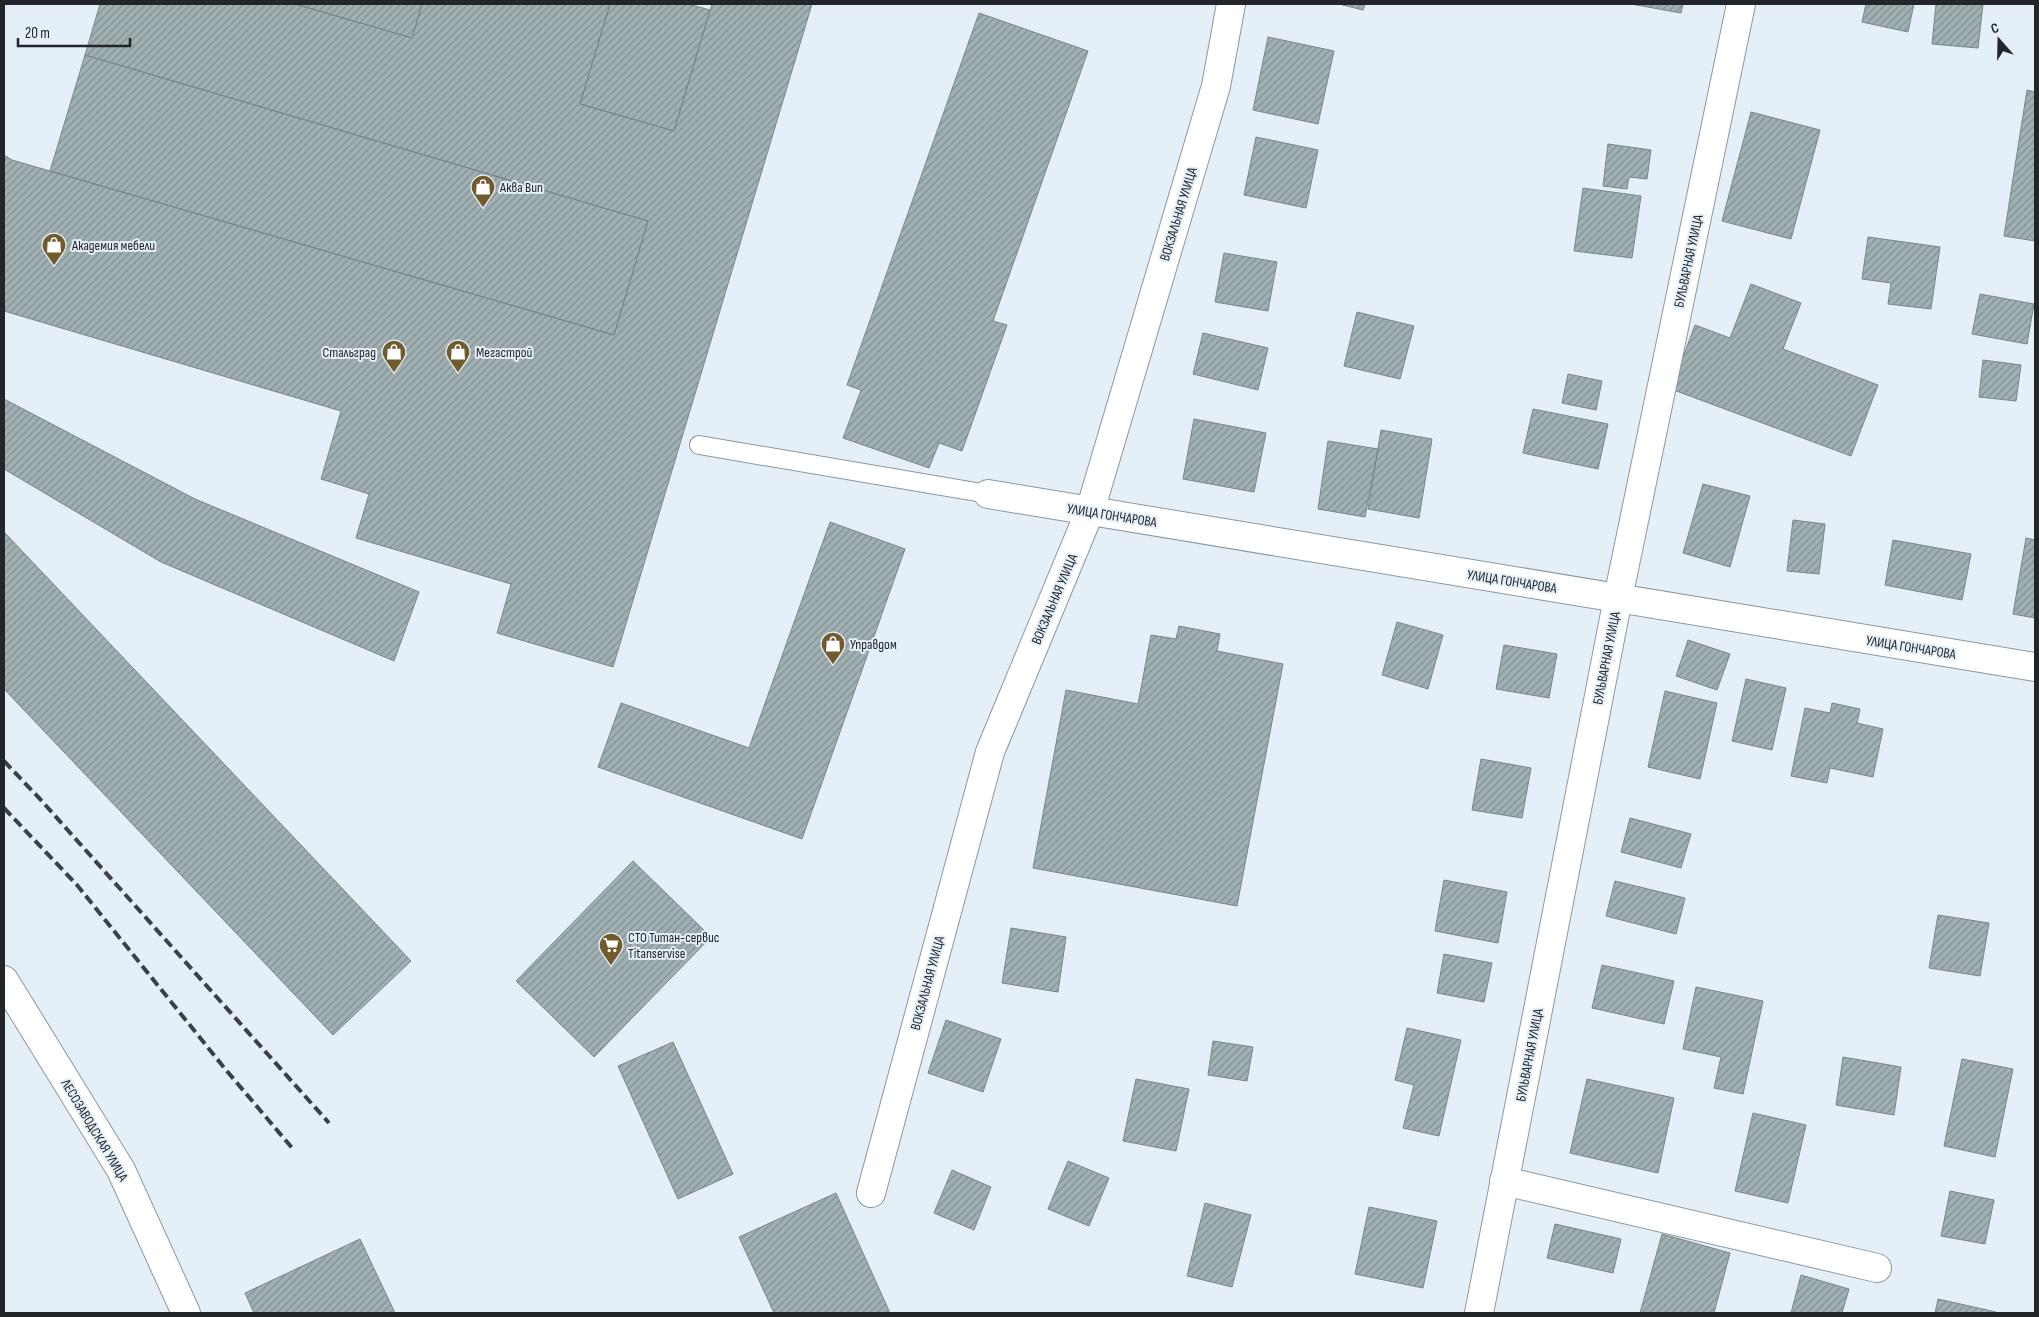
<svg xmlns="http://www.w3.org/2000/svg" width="2039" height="1317" viewBox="0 0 2039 1317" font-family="'Sofia Sans Condensed',sans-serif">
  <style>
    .building { fill: url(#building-hatch); stroke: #788689 }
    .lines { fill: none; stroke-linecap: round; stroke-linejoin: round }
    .service-casing { stroke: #8d97a0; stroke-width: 20 }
    .minor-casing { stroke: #8d97a0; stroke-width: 30 }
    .service { stroke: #fff; stroke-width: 18 }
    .minor { stroke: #fff; stroke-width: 28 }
    .rail { stroke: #3b4045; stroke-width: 4; stroke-dasharray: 10 5; stroke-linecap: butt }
    .labels { text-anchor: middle; stroke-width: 4; stroke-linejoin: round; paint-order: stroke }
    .poi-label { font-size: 14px; fill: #22262a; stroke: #e4eff8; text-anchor: start }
    .street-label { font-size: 14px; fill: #22262a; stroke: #e4eff8 }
  </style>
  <defs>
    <pattern id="building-hatch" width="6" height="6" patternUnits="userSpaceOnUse" patternTransform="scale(1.25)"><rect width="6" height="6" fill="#a1b0b3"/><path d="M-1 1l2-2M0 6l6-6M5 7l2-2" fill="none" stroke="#838f92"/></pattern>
  </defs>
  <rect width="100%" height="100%" fill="#e4eff8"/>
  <path class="building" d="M100,4h195l117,34 10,-34h188l-30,100 94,27 38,-127h100l-199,663 -116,-34 14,-49 -155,-46 13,-44 -48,-15 20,-68 -337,-100v-156l8,5 602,175 34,-114 -563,-166z
    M295,4h127l-10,34z
    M610,4h78l22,6 -36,121 -94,-27z
    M1339,4h26l-2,6z
    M1631,4h52l-2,9z
    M1866,4h48l-6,28 -46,-10z
    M1936,4h47l-5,44 -46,-4z
    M979,13l109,38 -95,270 14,4 -45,126 -23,-8 -10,25 -86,-30 18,-48 -14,-5z
    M1268,37l66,14 -16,73 -65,-14z
    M85,55l563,166 -34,114 -564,-164z
    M2027,90l8,2v149l-31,-5z
    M1751,112l69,18 -29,109 -69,-18z
    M1256,137l62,13 -12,58 -62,-13z
    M1608,144l43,6 -4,29 -18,-2 -2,12 -24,-3z
    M1583,188l58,8 -9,62 -58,-7z
    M1868,237l72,10 -9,62 -43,-5 3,-21 -29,-4z
    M1224,253l53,9 -9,49 -53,-9z
    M1751,284l50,19 -18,46 95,36 -27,71 -180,-67 24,-64 35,13z
    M1980,294l54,10 -7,40 -55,-10z
    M1357,312l57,14 -14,53 -56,-13z
    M1203,333l65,15 -10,42 -65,-16z
    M1983,360l38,5 -5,36 -37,-4z
    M1568,374l34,7 -6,29 -34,-7z
    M4,399l191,100 224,93 -25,69 -233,-99 -157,-93z
    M1533,409l75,15 -10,45 -75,-16z
    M1194,419l72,14 -12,59 -71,-13z
    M1381,430l51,9 -13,79 -51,-9z
    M1328,441l50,8 -13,68 -47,-8z
    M1703,484l47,12 -20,71 -47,-14z
    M1793,520l32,4 -6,50 -32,-3z
    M830,522l75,27 -103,290 -204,-72 23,-64 128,45z
    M4,532l407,429 -78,74 -329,-346z
    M2026,538l9,2v78l-22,-4z
    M1893,540l78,14 -9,46 -77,-15z
    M1397,622l46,13 -15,54 -46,-14z
    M1179,626l41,8 -3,17 66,13 -46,242 -204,-38 33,-178 72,14 13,-69 25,4z
    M1688,640l42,14 -13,36 -41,-14z
    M1504,645l53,9 -8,44 -53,-9z
    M1746,679l40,9 -14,62 -40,-9z
    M1665,691l52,12 -17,76 -52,-12z
    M1832,703l28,6 -3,14 26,6 -10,48 -43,-9 -3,15 -36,-7 14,-68 25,5z
    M1481,759l50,9 -9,50 -50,-8z
    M1630,818l61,16 -10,34 -60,-16z
    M633,861l78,76 -117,120 -78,-76z
    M1444,880l63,12 -9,51 -63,-12z
    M1615,881l70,17 -9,36 -70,-18z
    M1938,915l51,8 -9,53 -51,-8z
    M1011,928l55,9 -8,55 -56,-9z
    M1444,954l48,9 -8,39 -47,-9z
    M1602,965l72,16 -10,43 -72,-16z
    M1696,987l67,14 -20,93 -29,-6 7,-31 -38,-8z
    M946,1020l55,19 -18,53 -55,-19z
    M1407,1028l54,12 -22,96 -36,-8 11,-43 -19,-5z
    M1213,1041l40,6 -6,34 -39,-6z
    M673,1042l60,132 -55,25 -60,-133z
    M1843,1057l58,10 -7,48 -58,-10z
    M1962,1059l51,10 -18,88 -51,-11z
    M1136,1079l53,10 -13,62 -53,-10z
    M1587,1079l87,19 -16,75 -88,-20z
    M1753,1113l53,12 -18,78 -53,-12z
    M1068,1161l41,17 -20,48 -41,-17z
    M952,1170l39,17 -17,43 -40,-17z
    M1950,1191l44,9 -9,44 -44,-8z
    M836,1193l54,120h-116l-35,-76z
    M1205,1203l46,12 -19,72 -45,-11z
    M1369,1207l68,14 -14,67 -68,-14z
    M1555,1224l66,15 -8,34 -66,-15z
    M1662,1234l68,19 -16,60h-74z
    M360,1239l35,74h-141l-9,-20z
    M1801,1275l48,14 -7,24h-51z
    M1938,1299l58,13 -1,1h-60z"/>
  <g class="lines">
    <defs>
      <path id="service" d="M699,445l289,49"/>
      <path id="minor" d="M988,494l1047,173
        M4,980l117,190 65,143
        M1504,1181l373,87
        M871,1193l119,-441 100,-241 126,-425 15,-82
        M1479,1313l139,-715 123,-594"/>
    </defs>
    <use href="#service" class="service-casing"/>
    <use href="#minor" class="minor-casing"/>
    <use href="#service" class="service"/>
    <use href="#minor" class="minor"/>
    <path class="rail" d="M4,761l36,38 289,324
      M4,808l73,77 149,185 67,79"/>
  </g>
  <defs>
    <symbol id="shop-pin" viewBox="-11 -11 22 30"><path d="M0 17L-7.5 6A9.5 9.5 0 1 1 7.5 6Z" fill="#735a2c" stroke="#e4eff8"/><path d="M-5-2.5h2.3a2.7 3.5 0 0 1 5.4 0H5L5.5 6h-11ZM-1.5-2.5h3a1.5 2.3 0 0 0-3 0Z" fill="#fff"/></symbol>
    <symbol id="supermarket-pin" viewBox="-11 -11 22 30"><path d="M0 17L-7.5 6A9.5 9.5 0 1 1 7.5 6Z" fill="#735a2c" stroke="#e4eff8"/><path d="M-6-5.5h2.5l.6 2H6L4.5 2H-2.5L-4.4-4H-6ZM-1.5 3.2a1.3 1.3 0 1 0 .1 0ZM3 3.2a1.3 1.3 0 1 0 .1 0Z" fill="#fff"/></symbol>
  </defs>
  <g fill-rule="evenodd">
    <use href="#shop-pin" x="469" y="173" width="28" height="38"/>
    <use href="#shop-pin" x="40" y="231" width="28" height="38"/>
    <use href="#shop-pin" x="380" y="338" width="28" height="38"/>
    <use href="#shop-pin" x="444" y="338" width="28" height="38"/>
    <use href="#shop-pin" x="819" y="630" width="28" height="38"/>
    <use href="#supermarket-pin" x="597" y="931" width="28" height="38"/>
  </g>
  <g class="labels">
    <g class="poi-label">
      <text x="500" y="192">Аква Вип</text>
      <text x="72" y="250">Академия мебели</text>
      <text x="376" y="357" text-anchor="end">Стальград</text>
      <text x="476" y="357">Мегастрой</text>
      <text x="850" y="649">Управдом</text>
      <text x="628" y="942">СТО Титан-сервис<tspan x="628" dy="16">Titanservise</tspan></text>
    </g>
    <g class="street-label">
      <text transform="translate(1178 214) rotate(-73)" y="5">ВОКЗАЛЬНАЯ УЛИЦА</text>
      <text transform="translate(1688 261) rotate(-78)" y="5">БУЛЬВАРНАЯ УЛИЦА</text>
      <text transform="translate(1112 515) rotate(9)" y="5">УЛИЦА ГОНЧАРОВА</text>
      <text transform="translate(1512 581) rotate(9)" y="5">УЛИЦА ГОНЧАРОВА</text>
      <text transform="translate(1054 599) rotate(-67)" y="5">ВОКЗАЛЬНАЯ УЛИЦА</text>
      <text transform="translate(1911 647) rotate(9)" y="5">УЛИЦА ГОНЧАРОВА</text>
      <text transform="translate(1606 658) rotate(-79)" y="5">БУЛЬВАРНАЯ УЛИЦА</text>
      <text transform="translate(927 983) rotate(-75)" y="5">ВОКЗАЛЬНАЯ УЛИЦА</text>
      <text transform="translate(1529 1055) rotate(-79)" y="5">БУЛЬВАРНАЯ УЛИЦА</text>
      <text transform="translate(95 1130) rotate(59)" y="5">ЛЕСОЗАВОДСКАЯ УЛИЦА</text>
    </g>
  </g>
  <rect width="2039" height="1317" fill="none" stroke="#22262a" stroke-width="10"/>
  <g transform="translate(1999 40) rotate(340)" stroke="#e4eff8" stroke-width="4" paint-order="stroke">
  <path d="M0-4L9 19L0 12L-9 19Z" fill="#22262a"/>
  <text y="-8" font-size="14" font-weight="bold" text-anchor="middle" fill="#22262a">С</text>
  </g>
  <path d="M18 38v8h112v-8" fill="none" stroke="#22262a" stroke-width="2.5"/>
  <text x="25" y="38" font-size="15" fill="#22262a" stroke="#e4eff8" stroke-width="4" paint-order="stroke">20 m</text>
</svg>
